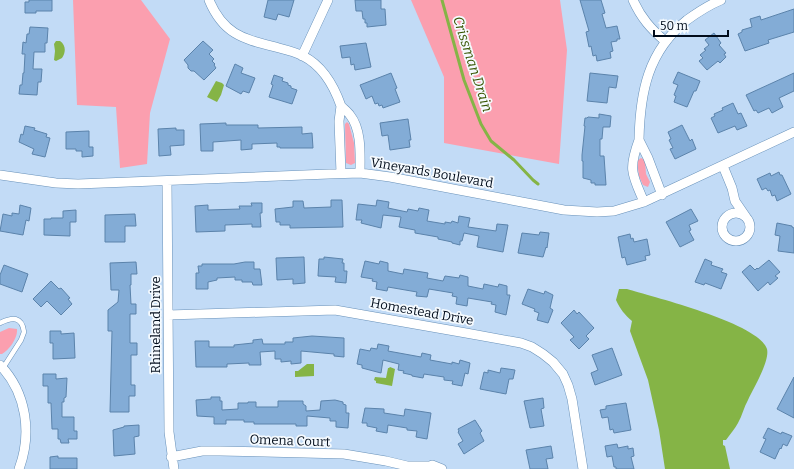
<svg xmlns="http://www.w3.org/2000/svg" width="794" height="469" viewBox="0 0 794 469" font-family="Bitter,serif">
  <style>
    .green { fill: #fb9faf }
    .water { fill: #85b446 }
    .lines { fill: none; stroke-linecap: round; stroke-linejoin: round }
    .stream { stroke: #85b446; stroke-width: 3 }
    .building { fill: #83acd6; stroke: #5b83ab }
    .service-casing { stroke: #6891b9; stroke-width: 5.5 }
    .minor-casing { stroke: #6891b9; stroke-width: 10 }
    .service { stroke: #fff; stroke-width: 4.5 }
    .minor { stroke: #fff; stroke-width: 9 }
    .labels { text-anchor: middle; stroke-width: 3.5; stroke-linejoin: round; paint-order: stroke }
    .street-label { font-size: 13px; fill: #010c1b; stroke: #f5fafe }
    .water-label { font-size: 14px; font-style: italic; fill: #365400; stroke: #f5fafe }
  </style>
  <rect width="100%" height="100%" fill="#c2dbf6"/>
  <path class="green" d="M73,0h68l29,39 -20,74 -3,51 -27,4 -4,-61 -39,-2z
    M411,0h149l7,50 -8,114 -115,-21v-66z
    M347,122l2,2 5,19 1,20 -4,2 -5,-2 -1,-39z
    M641,158l4,2 1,14 4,8 -2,5 -5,-2 -4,-9 -2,-15z
    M9,328l8,1c1,9 -8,21 -15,25h-2v-22z"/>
  <path class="water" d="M56,41h4c6,4 6,11 2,17l-6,3 -2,-1 1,-9 -1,-7z
    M216,81l6,2 2,2 -3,10 -4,7 -10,-5z
    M619,289h8c26,8 132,34 140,60 3,12 -14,40 -19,51 -4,7 -6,16 -10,23 -3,6 -8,11 -12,17h-3v5l2,1 5,23h-65l-6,-39 -11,-50 -18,-49 2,-10c-7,-6 -12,-12 -16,-21z
    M307,364h7v12l-19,1v-6h3z
    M390,367l5,2 -3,17 -16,-3v-2l-2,-1 1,-3 11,1 2,-10h1z"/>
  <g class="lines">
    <path class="stream" d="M442,0l22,80 17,44 10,17 23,19 19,20 5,4"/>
  </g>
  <path class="building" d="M29,0h23v11h-16v2h-11v-11h4z
    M268,0h26l-5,17 -11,-3 -2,6 -12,-3z
    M355,0h26v9h4l1,16 -19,2v-4h-2v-4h-2l-1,-8h-6z
    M580,0h21l4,13 -3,1 4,14 11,-2 3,13h-3v2l-6,1 2,9 -3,1 1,6 -14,3 -1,-6 -3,1 -2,-10 -2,1 -3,-15 3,-1z
    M794,9v23l-26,8 1,3 -24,8 -7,-17 4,-2v-2l10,-3 -2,-8 10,-3 1,4z
    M30,27l18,1 -1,15h-2v9h-11l-1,17h9l-1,13h-3l-1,13 -18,-1 1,-9h2l1,-12h1l1,-19h-3l1,-12 3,1 1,-9h2z
    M714,33l7,10 -2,2 7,8 -2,1 2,3 -6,6 -2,-2 -11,9 -8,-9 4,-3 -3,-3 6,-5 -2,-1 5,-4 -4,-5z
    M203,41l10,9 -4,4 5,5 -2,2 3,3 -1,1 2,3 -12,12 -10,-9h-3l-3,-3v-3l-4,-5z
    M366,43l5,24 -16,3 -1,-6 -3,1 -1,-8 -8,1 -2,-12z
    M235,64l8,4 -2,5 14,5 -6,15 -6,-2 -2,3 -15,-8z
    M678,72l22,9 -4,10h-2l-7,16 -13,-5 2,-6 -2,-1 4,-10 -5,-2z
    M391,73l6,15 -2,1 5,13 -17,6 -1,-3 -3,1 -1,-3 -3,1 -3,-8 -6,3 -6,-14z
    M590,73l28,3 -2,12 -7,-1 -2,16 -20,-2z
    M794,73v18l-15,7 4,9 -11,6 -3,-5 -11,5 -2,-3 -2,1 -8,-16z
    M274,75l9,3 -1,3 6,2v2l3,1v2l6,2 -5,14 -23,-7 4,-12 -2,-1z
    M733,103l5,11 3,-1 6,13 -10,4 -2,-4 -17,7 -7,-15 4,-2 -1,-2 9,-4 -1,-2z
    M599,114l12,2 -1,11h-7l-1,12h-2v17h4l2,29h-11v-2h-4v-3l-8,-2v-17h-1v-6l3,-29h-1l1,-8h2l1,-1 11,1z
    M408,119l3,21h-2l1,7 -20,3 -2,-15 -6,1 -2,-13z
    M226,123v2h32v3l44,-1v7l10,-1 1,15h-33v-1h-3v-4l-25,1v5l-11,1v-10l-28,2v9h-12l-1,-27z
    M682,125l8,16 2,-2 4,10 -21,10 -5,-10 3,-1 -4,-8 2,-1 -3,-7z
    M25,126l10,2 -1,2 13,4 -1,3 4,1 -5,19 -13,-3 2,-5 -15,-7 2,-8 2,1z
    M176,128v2h8v15l-14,1 1,9 -12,1 -1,-27z
    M89,131v16h4v9l-11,1v-6h-6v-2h-10v-17z
    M779,172l1,3h2l9,19 -14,7 -2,-6 -3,1 -2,-6 -2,1 -2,-3 -4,2 -5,-11 13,-6 1,3z
    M331,200h11l1,27 -53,1v-3h-10v-3h-4l-1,-13 18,-2v-6h10l1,7 27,-1z
    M377,200l12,2 -1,6 19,4 1,-3 10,2 1,-3 10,2 -2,11 18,3v-2l6,1 1,-2 6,2 1,-7 11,2 -2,9 28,4 1,-7 11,1 -5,27 -26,-5 2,-11 -15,-3 -2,8h-2v4l-8,-2v-1l-14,-3v-2l-23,-4v-3l-16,-3 2,-10 -18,-2 -2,13 -20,-5 1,-3h-6l2,-16 18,2z
    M251,203h11v10h-2l1,14h-9v-3l-27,1v6l-29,1 -1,-26 13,-1v5l32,-1 -1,-3h13z
    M20,205l11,3 -2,13 -3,-1 -3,15 -23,-4 3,-17 9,2v-3l7,1z
    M691,209l7,12 -9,4 2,5 -2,1 5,9 -14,7 -14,-25z
    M76,210v12h-6v14l-26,-1v-16h7v-1h12v-7z
    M135,214l1,12h-11v16h-20v-27z
    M777,223l15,3v1l2,1v25l-16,-2 2,-15 -5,-1z
    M540,232l9,1 -2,15 -1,-1 -3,10 -25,-4 4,-20 17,2z
    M630,234l1,5 2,-1 1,4 13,-3 3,16 -5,1 1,4 -19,5 -2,-8 -3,1 -4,-21z
    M304,257l1,26 -12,1v-5l-16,1 -1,-22z
    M324,257l19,2 -1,4h2v8h3l-1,12 -11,-1 1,-5 -18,-1 1,-17h5z
    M705,259l7,3 -1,3 12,4 -2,3 6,2 -6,15 -16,-6 -1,2 -9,-3z
    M769,260l11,12 -5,4 3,2 -8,7 -2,-3 -10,9 -16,-19 8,-7 5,5 2,-2 1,1z
    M365,261l14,3 1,-3 8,2v8l15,3 1,-5 24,4 -1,5 16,3 2,-5 14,2 1,-3 8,2v9l15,3 1,-5 14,3 1,-3 8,2v9h3l-4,20 -11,-3 1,-7 -5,-1 1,-2 -24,-4 -1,8 -11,-2 1,-7 -5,-1 1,-3 -24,-4 -2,8 -11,-1 1,-4 -29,-5 -1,4 -11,-2 1,-7 -5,-1 1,-2 -12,-2z
    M136,262l1,12h-6v11h-1l1,19h5v10h-6v29h7v12h-6v30h4v11h-6v16h-19l2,-81h-4v-21l10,-8 1,-12h-8l-1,-27z
    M245,262h9v7h6l2,16h-9l-1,-3h-10v-2h-7v-3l-18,1v2l-9,2v7h-12v-16h3l-1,-7h4v-2h32z
    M4,265l24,9 -6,18 -22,-8v-9z
    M51,281l8,8 2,-1 9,10 -2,1 4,5 -11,11 -14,-14 -6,6 -8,-8z
    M528,289l16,5 1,-3 8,4 -3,13 3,2 -5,13 -11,-3 2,-7 -5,-2 1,-2 -13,-5z
    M574,310l3,4 2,-2 15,16 -8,8 3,3 -10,10 -9,-9 4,-3 -13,-14z
    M50,331h11v3l13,-1 1,25 -22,1v-16h-3z
    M312,336l32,2v19l-10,-1v-2l-33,-3v12l-10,1v-3l-10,1v-3h-6v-8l-15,1 1,13h-12v-2l-22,1v3h-31l-1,-26h14v6h25v-2l19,-2v-3l9,-1 1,5h22v-2h8v-4z
    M378,344l11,2 -1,5 33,6 1,-4 9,2 -1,5 22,4v-2l7,2 1,-4 10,3 -2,11 -3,-1 -3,13 -10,-2 1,-3 -9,-1v-3l-20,-3 -1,4 -11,-2v-1l-9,-2 1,-2 -6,-1 1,-6 -16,-4 -2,13 -19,-5v-3l-5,-1 3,-15 10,2 1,-3 6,1z
    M612,348l10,27 -27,10 -4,-12 7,-3 -6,-15z
    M501,368l14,2 -2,9h-4l-3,15 -26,-5 4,-17 4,1v-3l12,3z
    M43,374h13v5l11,-1 -1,19 -2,1v4h-2v15h12v14h3v8h-9l1,4h-8l-1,-4h-2v-10h-6l-1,-26h-3v-17h-5z
    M794,377v41l-17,-9z
    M211,397h9v4h2v9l16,-1v-6h10v-1h8v5h22v-6h25v3l3,2v5l14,-1 1,-9 14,-1 8,2v2l3,1v8h3l-1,15 -12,-1v-6h-6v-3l-23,-2v10h-11v-2h-42v-2h-10v-2h-18v4h-12v-7l-17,-1 -1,-16 15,-1z
    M543,398l1,10 -3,1 3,17 -14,2 -6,-27z
    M626,403l5,27 -17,3 -1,-4 -3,1 -2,-13 -6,1 -2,-8 6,-1v-3z
    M365,408l19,1v4l20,3 1,-7 26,4 -4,26 -11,-2 1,-6 -10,-1v-2l-19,-3 -1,8 -11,-2 1,-3 -10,-2v-3h-5z
    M475,420l7,11 -2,2 4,8 -20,13 -6,-10 5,-3 -5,-9 1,-1 -1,-2z
    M139,425v11l-5,1 1,17 -21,2 -1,-26 11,-3v-1z
    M768,428l13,6 1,-2 10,4 -5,10 -4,-2 -2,5 -1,-1 -5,11 -15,-7 6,-13 -3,-1z
    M617,444l1,4 10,-2v3l5,-1 1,8 -3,1 3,12h-18v-2h-2l-2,-11 -5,1 -2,-11z
    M551,446l2,12 -7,1 2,10h-18l-4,-19z
    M58,456v2h19v11h-27v-12z"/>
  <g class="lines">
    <defs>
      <path id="service" d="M0,323c12,-6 22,-7 24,9l-3,8 -18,28"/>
      <path id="minor" d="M209,0c15,36 36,39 70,48 8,2 16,4 24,8 20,10 31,30 38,50
        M633,0c8,18 18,29 32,41
        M302,56l26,-56
        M639,140c1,-48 9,-89 48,-120 11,-8 22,-15 34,-20
        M723,166l9,22 3,13 11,16
        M341,173l-2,-52 2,-15c3,3 7,6 9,9 12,15 10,40 10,58
        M0,175l56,8 22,1 251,-10 31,-1 30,4 174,33 33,2 17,-1 30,-9 150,-70
        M167,181l2,251 5,37
        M644,202c-12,-28 -16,-32 -5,-62l9,18 14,37
        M722 227a14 14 0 1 1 28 0a14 14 0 1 1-28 0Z
        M168,315l167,-5 131,23 55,10 11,4 11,7 10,8 10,12 5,11 4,14 11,70
        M0,365c27,28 32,69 19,104
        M171,457l31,-6h18l124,3 42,7 21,5h21
        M423,469l9,-4 10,4"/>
    </defs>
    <use href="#service" class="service-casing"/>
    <use href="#minor" class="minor-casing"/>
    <use href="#service" class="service"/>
    <use href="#minor" class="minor"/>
  </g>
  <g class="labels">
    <g class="street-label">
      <text transform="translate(432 172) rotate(10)" y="5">Vineyards Boulevard</text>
      <text transform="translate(422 311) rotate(10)" y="5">Homestead Drive</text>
      <text transform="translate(155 325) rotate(-90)" y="5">Rhineland Drive</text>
      <text transform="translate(290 440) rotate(2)" y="5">Omena Court</text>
    </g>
    <g class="water-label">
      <text transform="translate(473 64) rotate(72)" y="5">Crissman Drain</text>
    </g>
  </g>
  <path d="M654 30v6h74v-6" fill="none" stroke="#010c1b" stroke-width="2"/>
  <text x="660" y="30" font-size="12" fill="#010c1b" stroke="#f5fafe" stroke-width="3" paint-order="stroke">50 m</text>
</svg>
